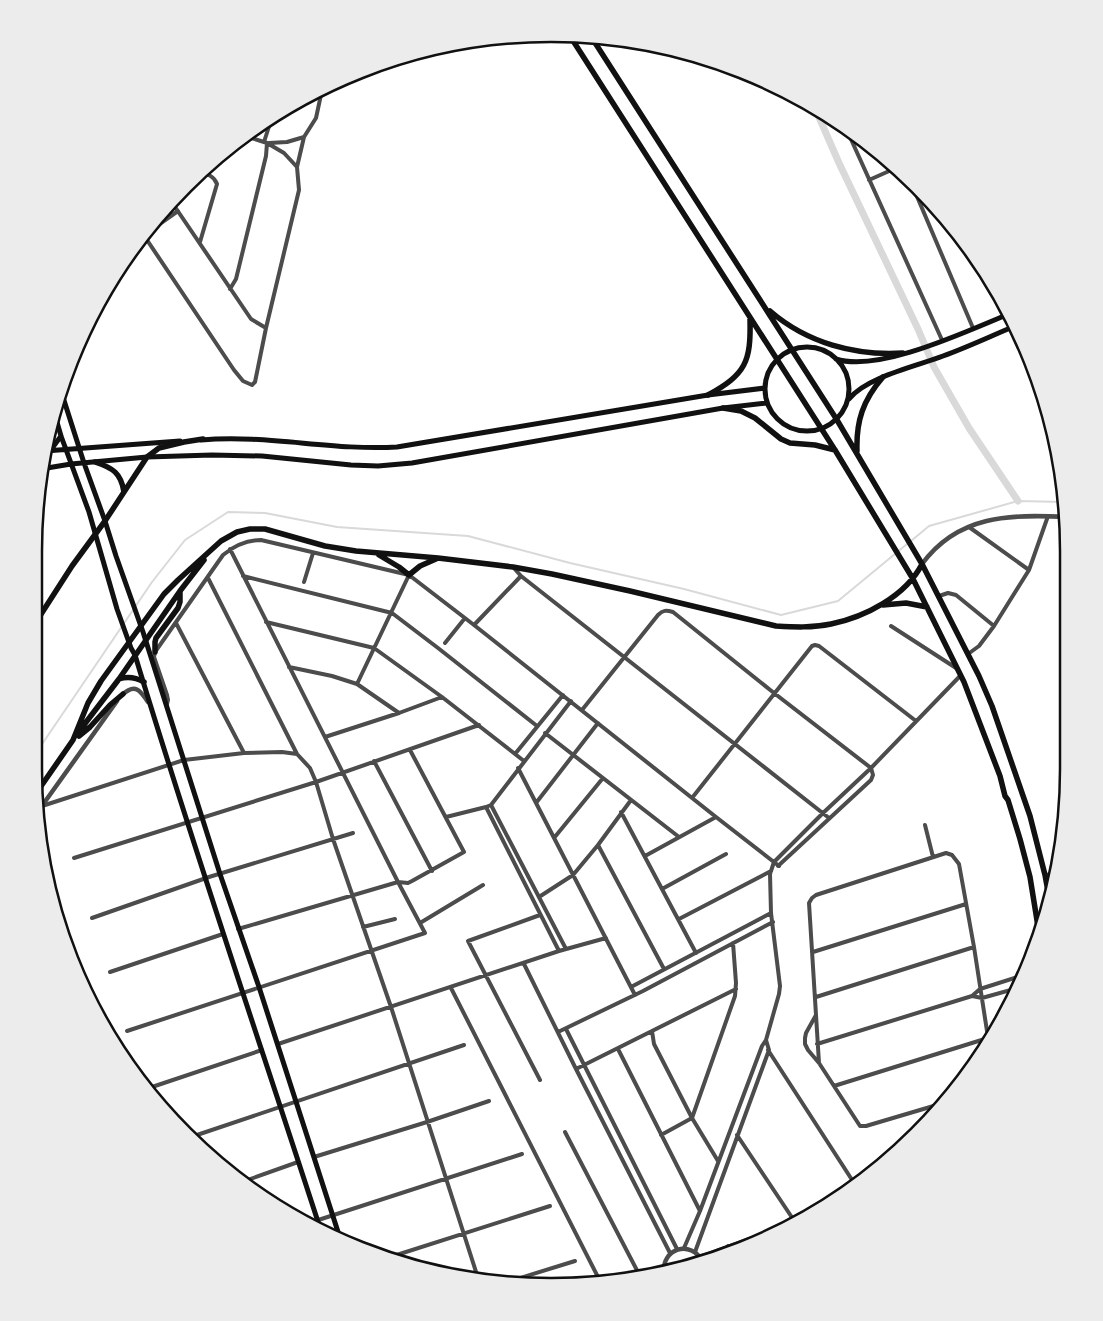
<svg xmlns="http://www.w3.org/2000/svg" width="1103" height="1321" viewBox="0 0 1103 1321" font-family="Montserrat,sans-serif">
  <style>
    .lines { fill: none; stroke-linecap: round; stroke-linejoin: round }
    .stream { stroke: #d9d9d9; stroke-width: 2 }
    .canal { stroke: #d9d9d9; stroke-width: 7 }
    .minor { stroke: #4c4c4c; stroke-width: 4 }
    .tertiary { stroke: #4c4c4c; stroke-width: 4.5 }
    .secondary { stroke: #111; stroke-width: 5 }
    .primary { stroke: #111; stroke-width: 5.5 }
    .rim { fill: none; stroke: #111; stroke-width: 2.5 }
  </style>
  <rect width="100%" height="100%" fill="#fff"/>
  <g class="lines">
    <path class="stream" d="M911,541l18,-15 89,-25 46,1
      M34,756l118,-174 33,-42 43,-28 37,1 72,14 131,9 102,27 114,26 97,26 57,-14 69,-57"/>
    <path class="canal" d="M815,108l24,55 79,166 16,38 35,61 49,73"/>
    <path class="minor" d="M845,126l97,214
      M245,136l19,6
      M267,143l17,10 13,14
      M269,143l18,-1 17,-5
      M869,180l27,-12
      M910,180l63,148
      M171,201l80,118 15,9
      M143,234l91,136 9,11 9,4 3,-3 11,-54 33,-138 -2,-23 7,-30 12,-19 6,-28
      M144,235l34,-24
      M200,242l17,-58c-3,-8 -9,-10 -17,-11
      M230,289l6,-10 30,-123 1,-13 -3,-1 8,-25
      M969,527l60,43
      M513,567l8,9 308,242
      M243,576l149,37 46,35 99,78
      M208,578l89,176 13,14 6,14 17,57 58,168 87,271
      M304,582l9,-29
      M939,596l9,-3 8,2 38,31
      M266,622l108,26 68,49 82,64
      M176,623l68,130
      M474,625l47,-49
      M891,626l65,42
      M445,643l20,-25
      M968,654l11,-8 15,-20 35,-56 19,-54
      M289,667l43,9 25,8 42,29
      M357,684l52,-109
      M167,704l1,-4 -1,-5 -13,-38 1,-5 68,-97c12,-10 23,-15 38,-15l148,35 65,50 242,192 63,49
      M582,710l76,-95c5,-5 8,-5 15,-3l101,81 97,75 2,7 -2,5 -93,86
      M545,733l134,104
      M325,737l74,-24 43,-16
      M515,754l48,-59
      M374,761l58,110
      M518,768l117,227
      M692,798l120,-152 3,-1 4,1 97,75
      M536,803l62,-80
      M491,805l75,144
      M42,806l142,-46 60,-7 38,-1 15,2
      M486,807l73,144
      M621,812l75,141
      M446,817l40,-10 5,-2 80,-104
      M925,825l8,32
      M554,838l49,-60
      M598,845l66,124
      M645,856l71,-39
      M74,858l242,-76 163,-57
      M1045,875l9,-1
      M662,889l64,-35
      M539,897l34,-22 25,-30 33,-45
      M92,918l117,-41 144,-44
      M679,919l92,-48
      M420,923l63,-38
      M363,927l32,-8
      M238,929l160,-47 10,1 4,-2 52,-29 -54,-102
      M813,952l153,-48
      M524,964l52,105 94,184
      M110,972l113,-38
      M631,987l140,-74
      M451,988l149,293
      M972,996l10,2 36,-10
      M816,997l158,-50
      M816,1015l-10,18 -1,5v6l3,6 11,13 41,63h6l81,-24
      M566,1029l111,220
      M127,1031l298,-98 -27,-51 -168,-333
      M652,1031l2,13 38,74 26,43
      M558,1032l85,-41 130,-69
      M278,1044l281,-93 47,-13
      M817,1044l155,-48 8,-7 44,-14
      M618,1049l82,162
      M768,1050l88,136
      M819,1063l-10,-160 3,-5 4,-3 130,-42 6,2 7,9 15,83 15,97
      M576,1069l160,-80
      M540,1080l-72,-139 72,-26
      M834,1086l154,-48
      M149,1088l113,-38
      M565,1132l76,146
      M661,1135l31,-17 43,-122 1,-13 -3,-40
      M737,1135l58,87
      M188,1138l276,-93
      M314,1157l113,-35 62,-21
      M242,1182l56,-20
      M309,1223l213,-69
      M728,1246l4,7
      M684,1248l16,-37 62,-165 4,-6 13,-46 1,-8 -9,-73 -1,-39 4,-12 49,-49 48,-45 90,-93
      M695,1252l74,-202 -3,-10
      M384,1259l166,-53
      M504,1283l71,-22"/>
    <path class="tertiary" d="M922,564c36,-49 88,-50 144,-47
      M122,695c13,-12 18,-5 26,7
      M39,810l78,-109
      M700,1257l91,-33
      M664,1274c-3,-26 27,-35 39,-12"/>
    <path class="secondary" d="M765 389a42 42 0 1 1 84 0a42 42 0 1 1-84 0Z
      M836,359c43,14 131,-28 173,-45
      M61,391l23,72 21,58 11,35 27,76 77,242 39,113 81,251
      M849,399c17,-22 68,-33 94,-43 25,-9 48,-20 72,-30
      M54,412l7,24 28,76 28,97 14,39 4,7c58,192 123,382 185,573
      M201,440c65,-6 131,11 196,7l311,-52 57,-7
      M45,451l135,-10
      M50,451l11,-15
      M41,469l30,-5 76,-7 65,-2 50,1 89,9 27,1 34,-3 311,-55 44,-5"/>
    <path class="primary" d="M570,36l265,414 78,129 51,103 36,94 5,20 3,4 12,39 10,38 10,62
      M592,38l245,382 85,144 57,112 13,30 38,110 15,59 4,22
      M770,311c37,32 85,45 133,42
      M708,395c38,-21 43,-33 42,-76
      M723,408l18,3 14,7 26,21 9,4 25,2 20,5
      M857,451c-1,-30 6,-51 26,-74
      M95,462c18,6 26,11 29,30
      M379,555l20,12 10,8 11,-9 16,-7
      M883,605l23,-2 21,4
      M36,622l36,-56 33,-45 42,-64 12,-9 25,-6 19,-3
      M155,652v-10l1,-4 22,-30 2,-6v-10
      M119,679c9,-3 16,-2 25,3
      M77,734l42,-55 61,-88 24,-31
      M79,736l11,-9 20,-22 13,-11
      M37,792l36,-52 15,-37 13,-22 63,-87 14,-14 43,-39 16,-9 13,-3h15l60,17 31,5 82,7 75,9 39,7 78,17 146,35c18,1 36,2 55,-2 34,-7 75,-28 91,-60"/>
  </g>
  <path d="M0 0H1103V1321H0ZM551 42H551A509 509 0 0 1 1060 551V769A509 509 0 0 1 551 1278H551A509 509 0 0 1 42 769V551A509 509 0 0 1 551 42Z" fill="#ececec" fill-rule="evenodd"/>
  <path class="rim" d="M551 42H551A509 509 0 0 1 1060 551V769A509 509 0 0 1 551 1278H551A509 509 0 0 1 42 769V551A509 509 0 0 1 551 42Z"/>
</svg>
